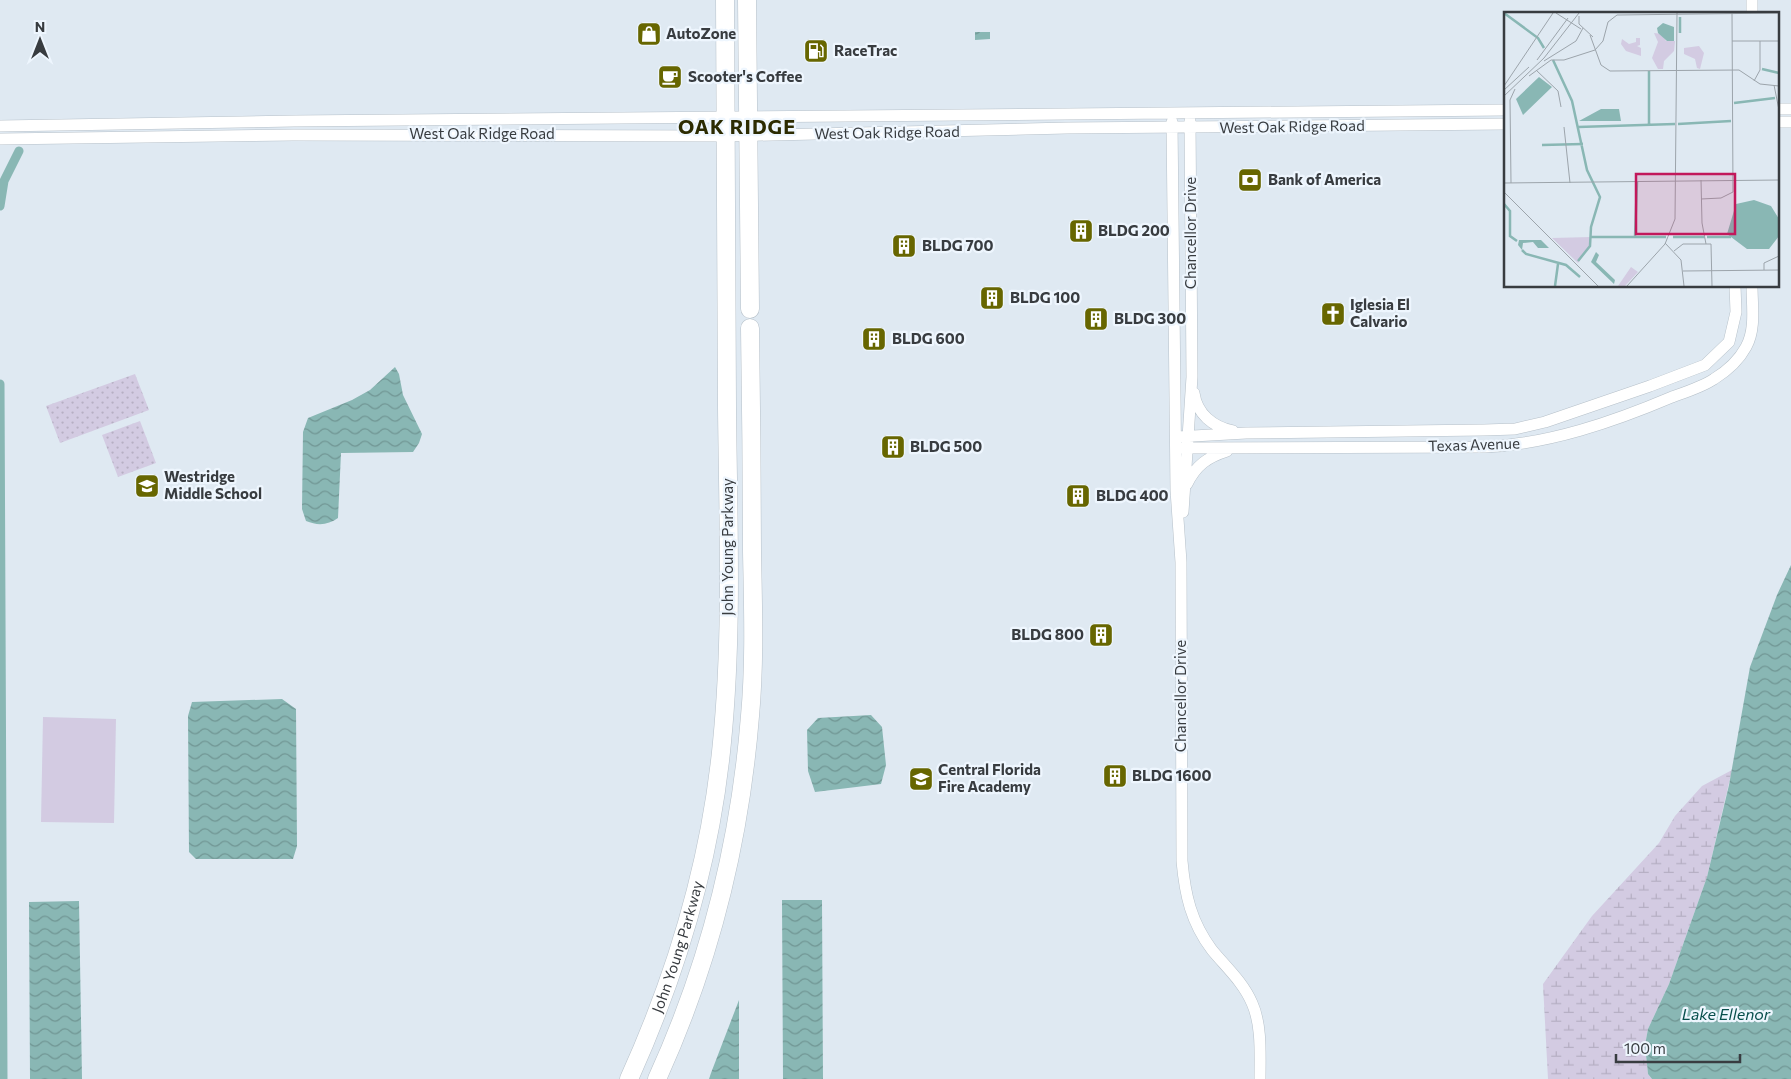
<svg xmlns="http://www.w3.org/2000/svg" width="1791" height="1079" viewBox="0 0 1791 1079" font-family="Commissioner,sans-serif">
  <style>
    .grass { fill: #d3cbe2 }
    .wetland { fill: url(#wetland-marsh) }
    .park { fill: url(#park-dots) }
    .water { fill: url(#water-waves) }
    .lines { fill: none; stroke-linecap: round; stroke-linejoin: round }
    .canal { stroke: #89b7b4; stroke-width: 9 }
    .minor-casing { stroke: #b6c0c9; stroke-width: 12 }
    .highway-casing { stroke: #b6c0c9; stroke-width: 19 }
    .minor { stroke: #fff; stroke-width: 11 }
    .highway { stroke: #fff; stroke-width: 18 }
    .labels { text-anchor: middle; stroke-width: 4.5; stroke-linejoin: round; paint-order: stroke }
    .poi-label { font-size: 15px; font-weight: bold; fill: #383c40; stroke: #eef6fe; text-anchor: start }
    .street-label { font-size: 15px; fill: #383c40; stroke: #eef6fe }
    .water-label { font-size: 16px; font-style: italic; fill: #084f4c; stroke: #eef6fe }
    .district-label { font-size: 20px; font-weight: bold; letter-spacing: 1px; fill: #2c2b01; stroke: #eef6fe }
    .inset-river { fill: none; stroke: #89b7b4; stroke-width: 2.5 }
    .inset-road { fill: none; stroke: #9ca4ab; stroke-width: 1 }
    .view { fill: #c2185b; fill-opacity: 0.15; stroke: #c2185b; stroke-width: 2.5 }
    .inset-edge { fill: none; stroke: #383c40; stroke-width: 2.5 }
  </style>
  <defs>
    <pattern id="wetland-marsh" width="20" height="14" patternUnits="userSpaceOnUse" patternTransform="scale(1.25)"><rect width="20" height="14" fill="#d3cbe2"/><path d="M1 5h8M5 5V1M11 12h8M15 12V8" fill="none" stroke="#b6afc3"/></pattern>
    <pattern id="park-dots" width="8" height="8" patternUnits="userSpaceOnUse" patternTransform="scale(1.25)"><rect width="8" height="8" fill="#d3cbe2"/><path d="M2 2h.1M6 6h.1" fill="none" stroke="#b6afc3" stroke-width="1.8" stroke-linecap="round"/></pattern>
    <pattern id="water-waves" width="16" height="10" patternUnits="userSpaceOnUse" patternTransform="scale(1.25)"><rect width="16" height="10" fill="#89b7b4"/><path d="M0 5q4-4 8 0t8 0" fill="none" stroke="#719694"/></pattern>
  </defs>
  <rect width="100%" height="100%" fill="#dfe9f2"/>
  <path class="grass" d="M43,717l73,2 -2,104 -73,-1z"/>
  <path class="wetland" d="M1732,770l-25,107 -38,107 -21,45 -3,16 3,29 4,5h-104l-5,-95 49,-68 67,-73 16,-27 27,-30z"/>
  <path class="park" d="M135,374l14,36 -89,33 -14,-37z
    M140,421l16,42 -38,14 -16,-42z"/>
  <path class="water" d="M975,32h15v7l-15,1z
    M395,367l4,7 4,21 19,39 -3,9 -6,9 -72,1 -3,65c-10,7 -20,8 -32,3l-4,-12 1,-77 5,-14 44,-18 18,-10z
    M1791,565v514h-139l-4,-5 -3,-29 3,-16 21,-45 38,-107 22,-92 21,-118 27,-72z
    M282,699l14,10 1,137 -4,13h-97l-7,-7 -1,-136 4,-14z
    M871,715l11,12 4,38 -5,19 -66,8 -7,-21 -1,-41 11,-12z
    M782,900h40l1,179h-40z
    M79,901l3,178h-52l-1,-177z
    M739,1000v79h-30l2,-6z"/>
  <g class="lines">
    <path class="canal" d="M0,206l4,-25 15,-30
      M0,384l3,695"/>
    <defs>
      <path id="minor" d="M1752,0v14
        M1777,109h14
        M1172,122l4,368 5,72 1,299c3,34 9,61 30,89 14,17 31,32 40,53 10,22 8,52 8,76
        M1777,122h14
        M0,126l294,-5 1211,-11
        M0,139l293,-4 433,1 341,-8 438,-4
        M1194,393c3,21 19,34 39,38
        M1176,437l70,-4 238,-3 31,-1 30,-7 105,-36 55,-21 24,-23 7,-30 -1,-26
        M1176,448l309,-1c64,-3 128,-25 187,-50 14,-5 30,-10 42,-18 13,-8 25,-19 32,-32 10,-18 6,-41 6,-61
        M1187,484c9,-19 21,-27 40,-33
        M1183,512l9,-135 -2,-256"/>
      <g id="highway">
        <path d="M747,0l3,309"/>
        <path id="s1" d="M629,1079c48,-106 82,-221 93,-337 11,-111 6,-224 5,-335 -1,-136 -1,-271 -2,-407"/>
        <path d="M657,1079c52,-114 83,-238 93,-363 5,-55 3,-110 2,-165 0,-74 -1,-149 -2,-223"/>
      </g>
    </defs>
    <use href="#minor" class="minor-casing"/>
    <use href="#highway" class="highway-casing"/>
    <use href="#minor" class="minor"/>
    <use href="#highway" class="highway"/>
  </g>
  <defs>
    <symbol id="shop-square" viewBox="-11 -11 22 22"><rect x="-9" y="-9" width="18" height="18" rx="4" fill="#676600" stroke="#eef6fe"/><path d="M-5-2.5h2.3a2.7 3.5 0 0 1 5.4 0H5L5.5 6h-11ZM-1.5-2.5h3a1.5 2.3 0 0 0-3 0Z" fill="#fff"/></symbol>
    <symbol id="fuel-square" viewBox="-11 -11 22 22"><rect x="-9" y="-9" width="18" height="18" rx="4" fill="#676600" stroke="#eef6fe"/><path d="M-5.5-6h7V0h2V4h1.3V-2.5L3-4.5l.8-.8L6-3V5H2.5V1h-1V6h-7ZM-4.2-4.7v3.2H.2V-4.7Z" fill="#fff"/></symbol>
    <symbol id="cafe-square" viewBox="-11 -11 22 22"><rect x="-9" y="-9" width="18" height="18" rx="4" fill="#676600" stroke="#eef6fe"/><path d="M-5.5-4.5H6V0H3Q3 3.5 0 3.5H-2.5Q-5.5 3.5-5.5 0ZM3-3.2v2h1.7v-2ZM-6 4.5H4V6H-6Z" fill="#fff"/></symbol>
    <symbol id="bank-square" viewBox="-11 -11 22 22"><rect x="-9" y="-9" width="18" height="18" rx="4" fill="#676600" stroke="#eef6fe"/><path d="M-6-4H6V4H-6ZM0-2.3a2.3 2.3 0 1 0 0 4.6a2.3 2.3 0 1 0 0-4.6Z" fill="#fff"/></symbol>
    <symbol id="building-square" viewBox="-11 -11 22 22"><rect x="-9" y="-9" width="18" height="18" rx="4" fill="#676600" stroke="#eef6fe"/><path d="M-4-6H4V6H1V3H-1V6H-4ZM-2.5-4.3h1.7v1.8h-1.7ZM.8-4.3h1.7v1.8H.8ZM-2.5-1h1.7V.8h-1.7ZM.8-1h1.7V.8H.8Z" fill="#fff"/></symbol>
    <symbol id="church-square" viewBox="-11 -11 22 22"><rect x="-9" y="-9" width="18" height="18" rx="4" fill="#676600" stroke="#eef6fe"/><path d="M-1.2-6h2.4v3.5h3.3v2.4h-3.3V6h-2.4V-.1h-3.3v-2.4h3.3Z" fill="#fff"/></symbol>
    <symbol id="school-square" viewBox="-11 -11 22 22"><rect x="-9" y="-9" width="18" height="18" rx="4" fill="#676600" stroke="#eef6fe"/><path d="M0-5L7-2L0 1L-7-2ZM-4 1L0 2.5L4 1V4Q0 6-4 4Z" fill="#fff"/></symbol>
  </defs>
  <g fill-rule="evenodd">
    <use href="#shop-square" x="635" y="20" width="28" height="28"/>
    <use href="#fuel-square" x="802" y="37" width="28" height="28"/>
    <use href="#cafe-square" x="656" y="63" width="28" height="28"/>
    <use href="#bank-square" x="1236" y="166" width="28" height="28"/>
    <use href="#building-square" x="1067" y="217" width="28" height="28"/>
    <use href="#building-square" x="890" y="232" width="28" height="28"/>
    <use href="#building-square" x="978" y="284" width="28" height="28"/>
    <use href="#church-square" x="1319" y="300" width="28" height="28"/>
    <use href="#building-square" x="1082" y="305" width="28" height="28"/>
    <use href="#building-square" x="860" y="325" width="28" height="28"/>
    <use href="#building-square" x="879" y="433" width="28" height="28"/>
    <use href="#school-square" x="133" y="472" width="28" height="28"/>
    <use href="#building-square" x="1064" y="482" width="28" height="28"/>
    <use href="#building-square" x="1087" y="621" width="28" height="28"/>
    <use href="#building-square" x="1101" y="762" width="28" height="28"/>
    <use href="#school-square" x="907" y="765" width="28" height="28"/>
  </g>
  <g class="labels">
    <g class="poi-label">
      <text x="666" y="39">AutoZone</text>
      <text x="834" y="56">RaceTrac</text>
      <text x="688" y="82">Scooter's Coffee</text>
      <text x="1268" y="185">Bank of America</text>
      <text x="1098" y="236">BLDG 200</text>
      <text x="922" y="251">BLDG 700</text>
      <text x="1010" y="303">BLDG 100</text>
      <text x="1350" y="310">Iglesia El<tspan x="1350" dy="17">Calvario</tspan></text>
      <text x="1114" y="324">BLDG 300</text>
      <text x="892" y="344">BLDG 600</text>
      <text x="910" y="452">BLDG 500</text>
      <text x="164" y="482">Westridge<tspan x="164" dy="17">Middle School</tspan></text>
      <text x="1096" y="501">BLDG 400</text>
      <text x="1084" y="640" text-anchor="end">BLDG 800</text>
      <text x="938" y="775">Central Florida<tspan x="938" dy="17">Fire Academy</tspan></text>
      <text x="1132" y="781">BLDG 1600</text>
    </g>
    <g class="street-label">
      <text transform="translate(1292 127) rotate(-1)" y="5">West Oak Ridge Road</text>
      <text transform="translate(887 133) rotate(-1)" y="5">West Oak Ridge Road</text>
      <text x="482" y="139">West Oak Ridge Road</text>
      <text transform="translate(1191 233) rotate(-90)" y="5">Chancellor Drive</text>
      <text transform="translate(1474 445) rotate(-2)" y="5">Texas Avenue</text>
      <text transform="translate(728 547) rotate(-90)" y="5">John Young Parkway</text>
      <text transform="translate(1181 696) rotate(-90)" y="5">Chancellor Drive</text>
      <text dy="5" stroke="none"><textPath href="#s1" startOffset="141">John Young Parkway</textPath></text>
    </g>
    <g class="water-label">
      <text x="1726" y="1020">Lake Ellenor</text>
    </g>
    <g class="district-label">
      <text x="737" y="134">OAK RIDGE</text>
    </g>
  </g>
  <g transform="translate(1504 12)">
    <rect width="275" height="275" fill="#dfe9f2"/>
    <path d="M150,21l8,1 4,7h9l-1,10 -10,10 -1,8h-5l-6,-11 6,-16zM132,26h4v7l-3,1 4,2v8l-15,-5 -5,-7 1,-5 7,5 7,-2zM195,34l5,7 -4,16 -3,-1 -2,-9 -11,-5v-6zM87,225l-2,11 -11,15 -26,-25zM127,255l7,5 -13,14h-7z" fill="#d3cbe2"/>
    <path d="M159,11l11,4v14h-7l-9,-8 -1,-5zM35,65l13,10 -29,28 -7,-16zM97,97h18l2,12h-42zM250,188l17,6 8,13v17l-10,13h-22l-20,-15 9,-30zM37,228l8,8h-11l-5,-6 -10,1 -1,7 -4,-5 1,-5zM92,240l3,3 -3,7 19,18 -1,4 -23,-22z" fill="#89b7b4"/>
    <path class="inset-river" d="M0,1l34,25 6,10M176,5v16M49,48l19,41 15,69 13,27 -9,30 -1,19 -12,15M258,57l17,4M145,59v53M230,91l41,-5M174,112l53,-3M74,115l97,-3M38,133l41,-1M0,192l6,7v25l7,5M87,225h75M131,225l2,-55M169,225h32M203,225h24M18,238l4,4 40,11 14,12M51,274l3,-22"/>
    <path class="inset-road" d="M52,1l25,16M75,4v8l14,13M86,23l11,30 9,6 129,-1 21,14 19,2M228,29h47M33,48l31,-42M40,49l32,-20 7,-13M32,58l22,21 3,16M25,64l22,-16h13l31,-10 8,-9 5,-19 9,-7 162,-2M250,69l6,-11v-29M270,73l5,25M0,74l49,-73M0,78l25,-23M0,84l40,-38 35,-45M60,115l6,56M197,168l1,43 4,21M0,171l275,-3M7,171l-1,-83 5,-11M0,180l94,94M197,187l20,-1 12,-6 -1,-179M161,231l16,17 3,26M170,239l9,-7h28l1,42M260,258v-7l15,-7M179,259l96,-1M123,274l38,-42 10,-25 2,-206"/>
    <path class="view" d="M132,162h99v60h-99z"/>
    <rect width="275" height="275" class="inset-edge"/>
  </g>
  <g transform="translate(40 40)" stroke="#eef6fe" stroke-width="4" paint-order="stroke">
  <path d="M0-4L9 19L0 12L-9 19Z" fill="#383c40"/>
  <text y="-8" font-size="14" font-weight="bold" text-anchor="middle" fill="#383c40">N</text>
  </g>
  <path d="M1616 1054v8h124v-8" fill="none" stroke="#383c40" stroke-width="2.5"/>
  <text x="1624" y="1054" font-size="15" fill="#383c40" stroke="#eef6fe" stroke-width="4" paint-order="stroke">100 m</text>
</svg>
